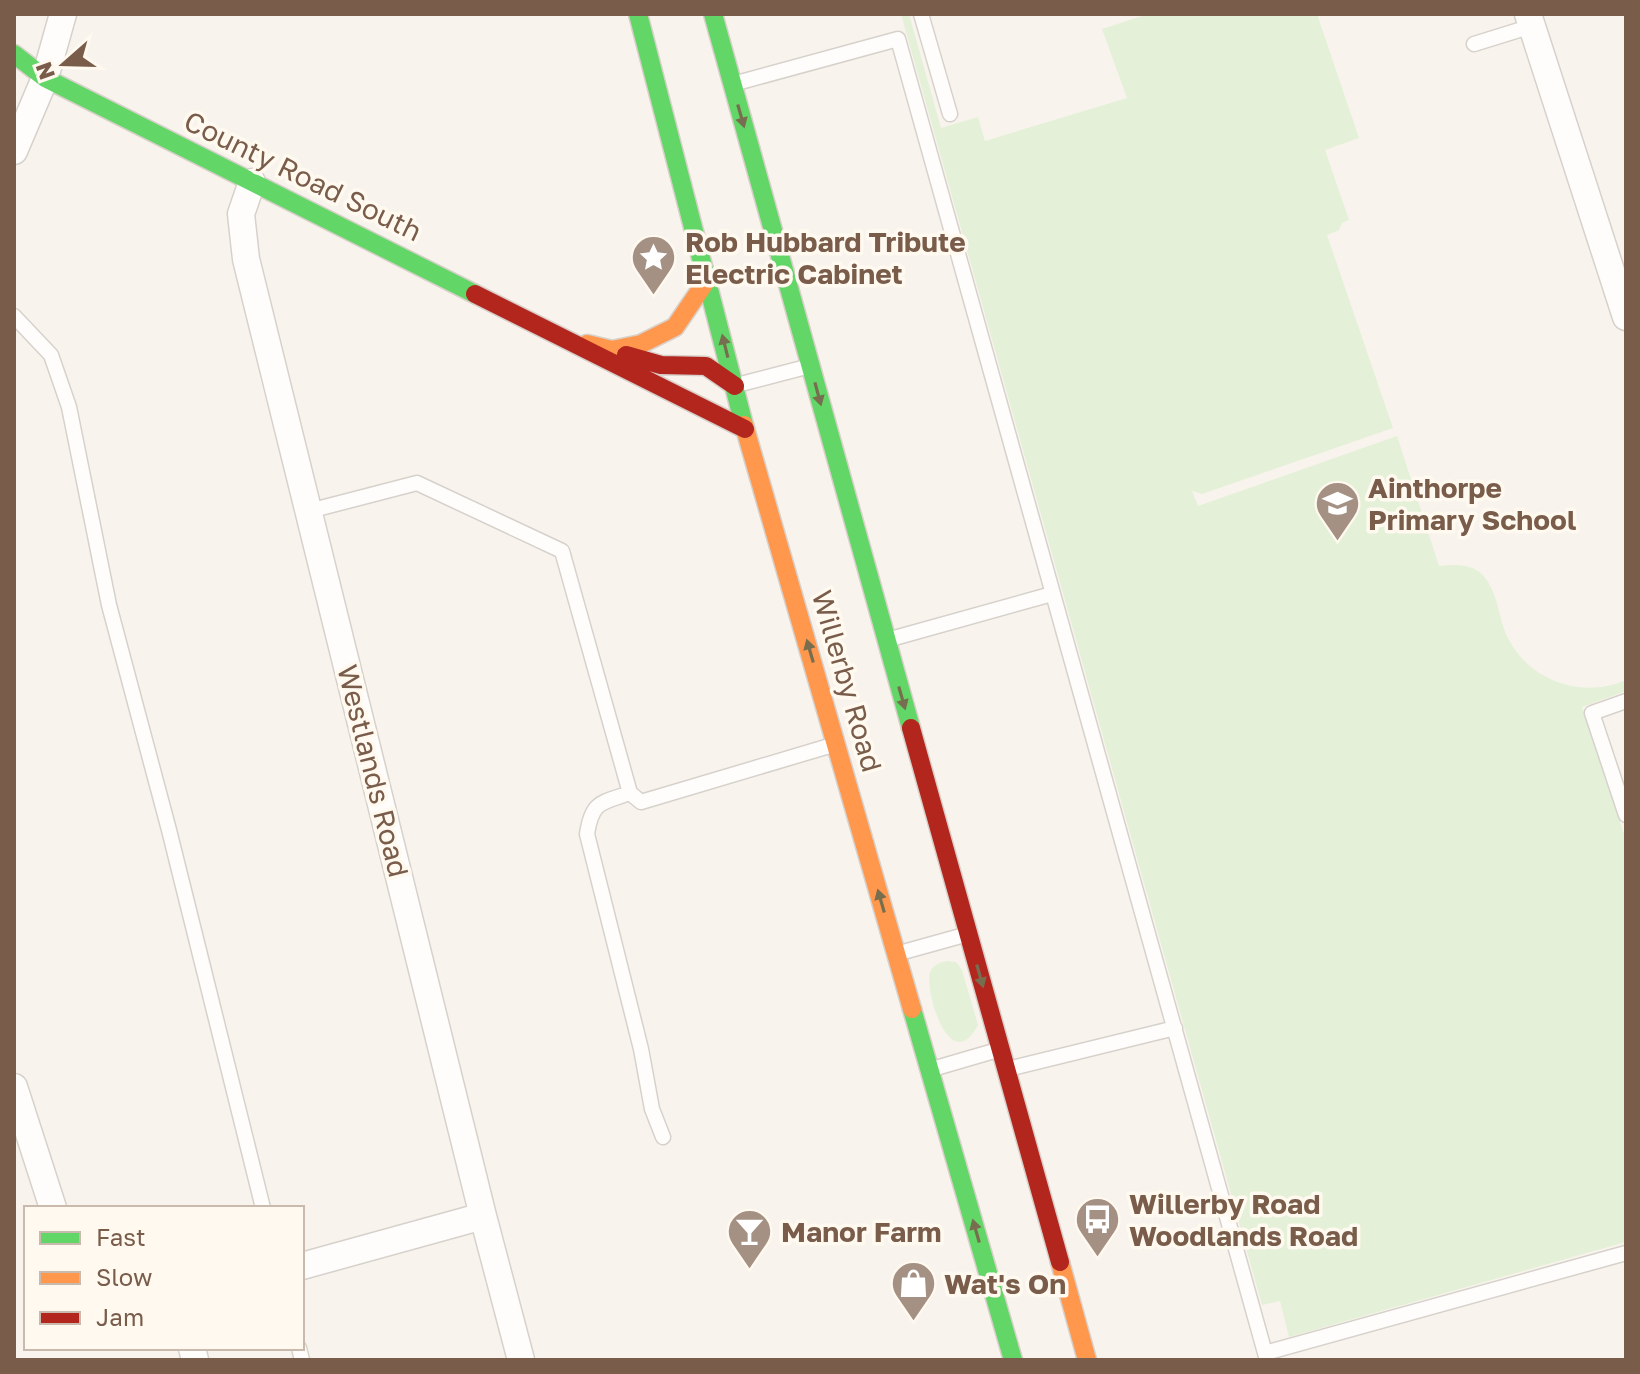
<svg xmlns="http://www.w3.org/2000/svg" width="1640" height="1374" viewBox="0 0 1640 1374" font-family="'Golos Text',sans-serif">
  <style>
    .green { fill: #e4f0d7 }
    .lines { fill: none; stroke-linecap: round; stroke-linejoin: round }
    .lane-casing { stroke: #d7d1cb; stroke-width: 17 }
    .street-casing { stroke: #d7d1cb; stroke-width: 29 }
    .fast-casing { stroke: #d8d0c9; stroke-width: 21 }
    .slow-casing { stroke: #d8d0c9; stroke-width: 21 }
    .jam-casing { stroke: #d8d0c9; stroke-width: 21 }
    .lane { stroke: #fefdfc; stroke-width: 14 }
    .street { stroke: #fefdfc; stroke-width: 26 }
    .fast { stroke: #63d668; stroke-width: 18 }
    .slow { stroke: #ff974d; stroke-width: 18 }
    .jam { stroke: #b3261e; stroke-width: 18 }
    .oneway { fill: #766e4e }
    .labels { text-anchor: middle; stroke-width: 7; stroke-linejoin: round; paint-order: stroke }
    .street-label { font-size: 28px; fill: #795c4a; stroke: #fff9ef }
    .poi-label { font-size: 28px; font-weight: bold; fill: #795c4a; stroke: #fff9ef; text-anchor: start }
  </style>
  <rect width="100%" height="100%" fill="#f8f4ed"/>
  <path class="green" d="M901,14h8l32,114 37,-11 7,24 142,-43 -25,-69 46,-15h169l42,124 -34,12 24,70 -7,3 -3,7 -12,5 66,193 -191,66 -10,-3 6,15 199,-70 42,130c18,-2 38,-3 49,16 11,17 11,40 21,58 22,42 75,59 117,40v11l-44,16 44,133v402l-337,95 -9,-36 -18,4z
    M947,961l9,1 6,8 16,55c-29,55 -56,-41 -47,-55 4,-6 10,-8 16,-9z"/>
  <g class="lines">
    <defs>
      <path id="lane" d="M921,14l29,100
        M1474,44l58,-18
        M733,84l165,-45 369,1321
        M14,316l37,39 18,52 40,198 60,225 94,378
        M737,385l73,-19
        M309,511l108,-28 145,68 68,242
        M887,640l165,-46
        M1626,701l-34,12 34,102
        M896,954l72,-20
        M1008,1069l167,-41
        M929,1070l72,-21
        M663,1137l-11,-28 -11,-60 -54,-215c5,-33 14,-31 43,-41l11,9 195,-58
        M299,1348l3,12
        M1265,1353l361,-100"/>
      <path id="street" d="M1528,14l98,303
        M14,151l31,-73 18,-64
        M252,182l-11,32 5,45 237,957 38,144
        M14,1087l39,121
        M302,1266l181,-50
        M192,1348l3,12"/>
      <path id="fast" d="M638,14l106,411
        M713,14l198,714
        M14,54l31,24 430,216
        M912,1009l101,351"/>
      <path id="slow" d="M587,344l25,6 29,-6 34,-17 32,-47
        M744,425l168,584
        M1060,1262l27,98"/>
      <path id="jam" d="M475,294l270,135
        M626,355l35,10 45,1 29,20
        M911,728l149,534"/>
    </defs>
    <use href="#lane" class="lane-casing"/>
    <use href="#street" class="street-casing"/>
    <use href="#fast" class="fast-casing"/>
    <use href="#slow" class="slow-casing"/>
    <use href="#jam" class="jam-casing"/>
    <use href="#lane" class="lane"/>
    <use href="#street" class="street"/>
    <use href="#fast" class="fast"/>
    <use href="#slow" class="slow"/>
    <use href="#jam" class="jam"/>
  </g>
  <defs><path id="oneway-solid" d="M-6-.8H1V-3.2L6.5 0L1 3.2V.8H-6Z" transform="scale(2)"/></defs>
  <g class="oneway">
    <use href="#oneway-solid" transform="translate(741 116) rotate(74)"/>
    <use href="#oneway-solid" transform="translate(725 346) rotate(-104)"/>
    <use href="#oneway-solid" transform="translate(818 394) rotate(75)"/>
    <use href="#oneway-solid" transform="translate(810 651) rotate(-106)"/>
    <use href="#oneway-solid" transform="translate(902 698) rotate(74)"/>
    <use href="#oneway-solid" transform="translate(881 901) rotate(-106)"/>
    <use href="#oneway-solid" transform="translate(980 976) rotate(74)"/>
    <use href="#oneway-solid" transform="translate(976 1231) rotate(-106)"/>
  </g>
  <defs>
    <symbol id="sight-pin" viewBox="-11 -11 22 30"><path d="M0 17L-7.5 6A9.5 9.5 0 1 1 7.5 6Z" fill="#a59183" stroke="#fff9ef"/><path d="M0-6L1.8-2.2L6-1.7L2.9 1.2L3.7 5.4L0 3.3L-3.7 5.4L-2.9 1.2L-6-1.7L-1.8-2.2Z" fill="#fff"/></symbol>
    <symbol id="school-pin" viewBox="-11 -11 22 30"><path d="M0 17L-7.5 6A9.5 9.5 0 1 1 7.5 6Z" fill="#a59183" stroke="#fff9ef"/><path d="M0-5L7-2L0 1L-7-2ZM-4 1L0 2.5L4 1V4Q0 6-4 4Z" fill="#fff"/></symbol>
    <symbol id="bus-pin" viewBox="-11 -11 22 30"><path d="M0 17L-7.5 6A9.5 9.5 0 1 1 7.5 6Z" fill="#a59183" stroke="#fff9ef"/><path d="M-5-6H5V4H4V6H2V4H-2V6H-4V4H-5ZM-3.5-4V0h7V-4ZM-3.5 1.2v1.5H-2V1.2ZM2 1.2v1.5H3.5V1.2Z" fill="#fff"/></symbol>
    <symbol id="bar-pin" viewBox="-11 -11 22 30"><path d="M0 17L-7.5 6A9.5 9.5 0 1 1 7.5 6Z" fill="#a59183" stroke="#fff9ef"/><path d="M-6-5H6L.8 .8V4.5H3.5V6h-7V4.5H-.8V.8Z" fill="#fff"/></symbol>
    <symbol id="shop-pin" viewBox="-11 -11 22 30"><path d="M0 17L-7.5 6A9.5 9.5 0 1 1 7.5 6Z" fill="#a59183" stroke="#fff9ef"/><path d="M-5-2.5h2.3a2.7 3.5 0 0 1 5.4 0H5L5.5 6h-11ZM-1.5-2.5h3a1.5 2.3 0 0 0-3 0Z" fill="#fff"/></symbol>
  </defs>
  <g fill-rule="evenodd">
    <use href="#sight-pin" x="628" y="232" width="51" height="69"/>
    <use href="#school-pin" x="1312" y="478" width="51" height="69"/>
    <use href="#bus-pin" x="1072" y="1194" width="51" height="69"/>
    <use href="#bar-pin" x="724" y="1206" width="51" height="69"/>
    <use href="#shop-pin" x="888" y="1258" width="51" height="69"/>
  </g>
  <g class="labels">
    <g class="street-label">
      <text transform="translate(303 176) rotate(26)" y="10">County Road South</text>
      <text transform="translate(847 681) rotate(74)" y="10">Willerby Road</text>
      <text transform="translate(373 771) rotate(76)" y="10">Westlands Road</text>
    </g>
    <g class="poi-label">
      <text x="685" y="252">Rob Hubbard Tribute<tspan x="685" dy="32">Electric Cabinet</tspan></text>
      <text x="1368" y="498">Ainthorpe<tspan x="1368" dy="32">Primary School</tspan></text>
      <text x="1129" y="1214">Willerby Road<tspan x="1129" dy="32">Woodlands Road</tspan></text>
      <text x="781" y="1242">Manor Farm</text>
      <text x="944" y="1294">Wat's On</text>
    </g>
  </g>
  <rect width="1640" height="1374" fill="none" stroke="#795c4a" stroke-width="32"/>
  <rect x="24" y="1206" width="280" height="144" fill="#fff9ef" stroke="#c9baad" stroke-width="2"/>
  <rect x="40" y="1232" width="40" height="12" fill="#63d668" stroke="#c9baad" stroke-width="2"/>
  <text x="96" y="1246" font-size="24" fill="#795c4a">Fast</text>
  <rect x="40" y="1272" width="40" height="12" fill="#ff974d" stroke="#c9baad" stroke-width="2"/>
  <text x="96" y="1286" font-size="24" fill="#795c4a">Slow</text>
  <rect x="40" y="1312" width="40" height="12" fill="#b3261e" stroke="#c9baad" stroke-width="2"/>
  <text x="96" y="1326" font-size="24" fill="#795c4a">Jam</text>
  <g transform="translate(64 64) rotate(250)" stroke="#fff9ef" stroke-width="6" paint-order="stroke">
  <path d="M0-6L14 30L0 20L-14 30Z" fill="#795c4a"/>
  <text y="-12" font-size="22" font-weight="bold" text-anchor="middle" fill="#795c4a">N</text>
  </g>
</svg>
